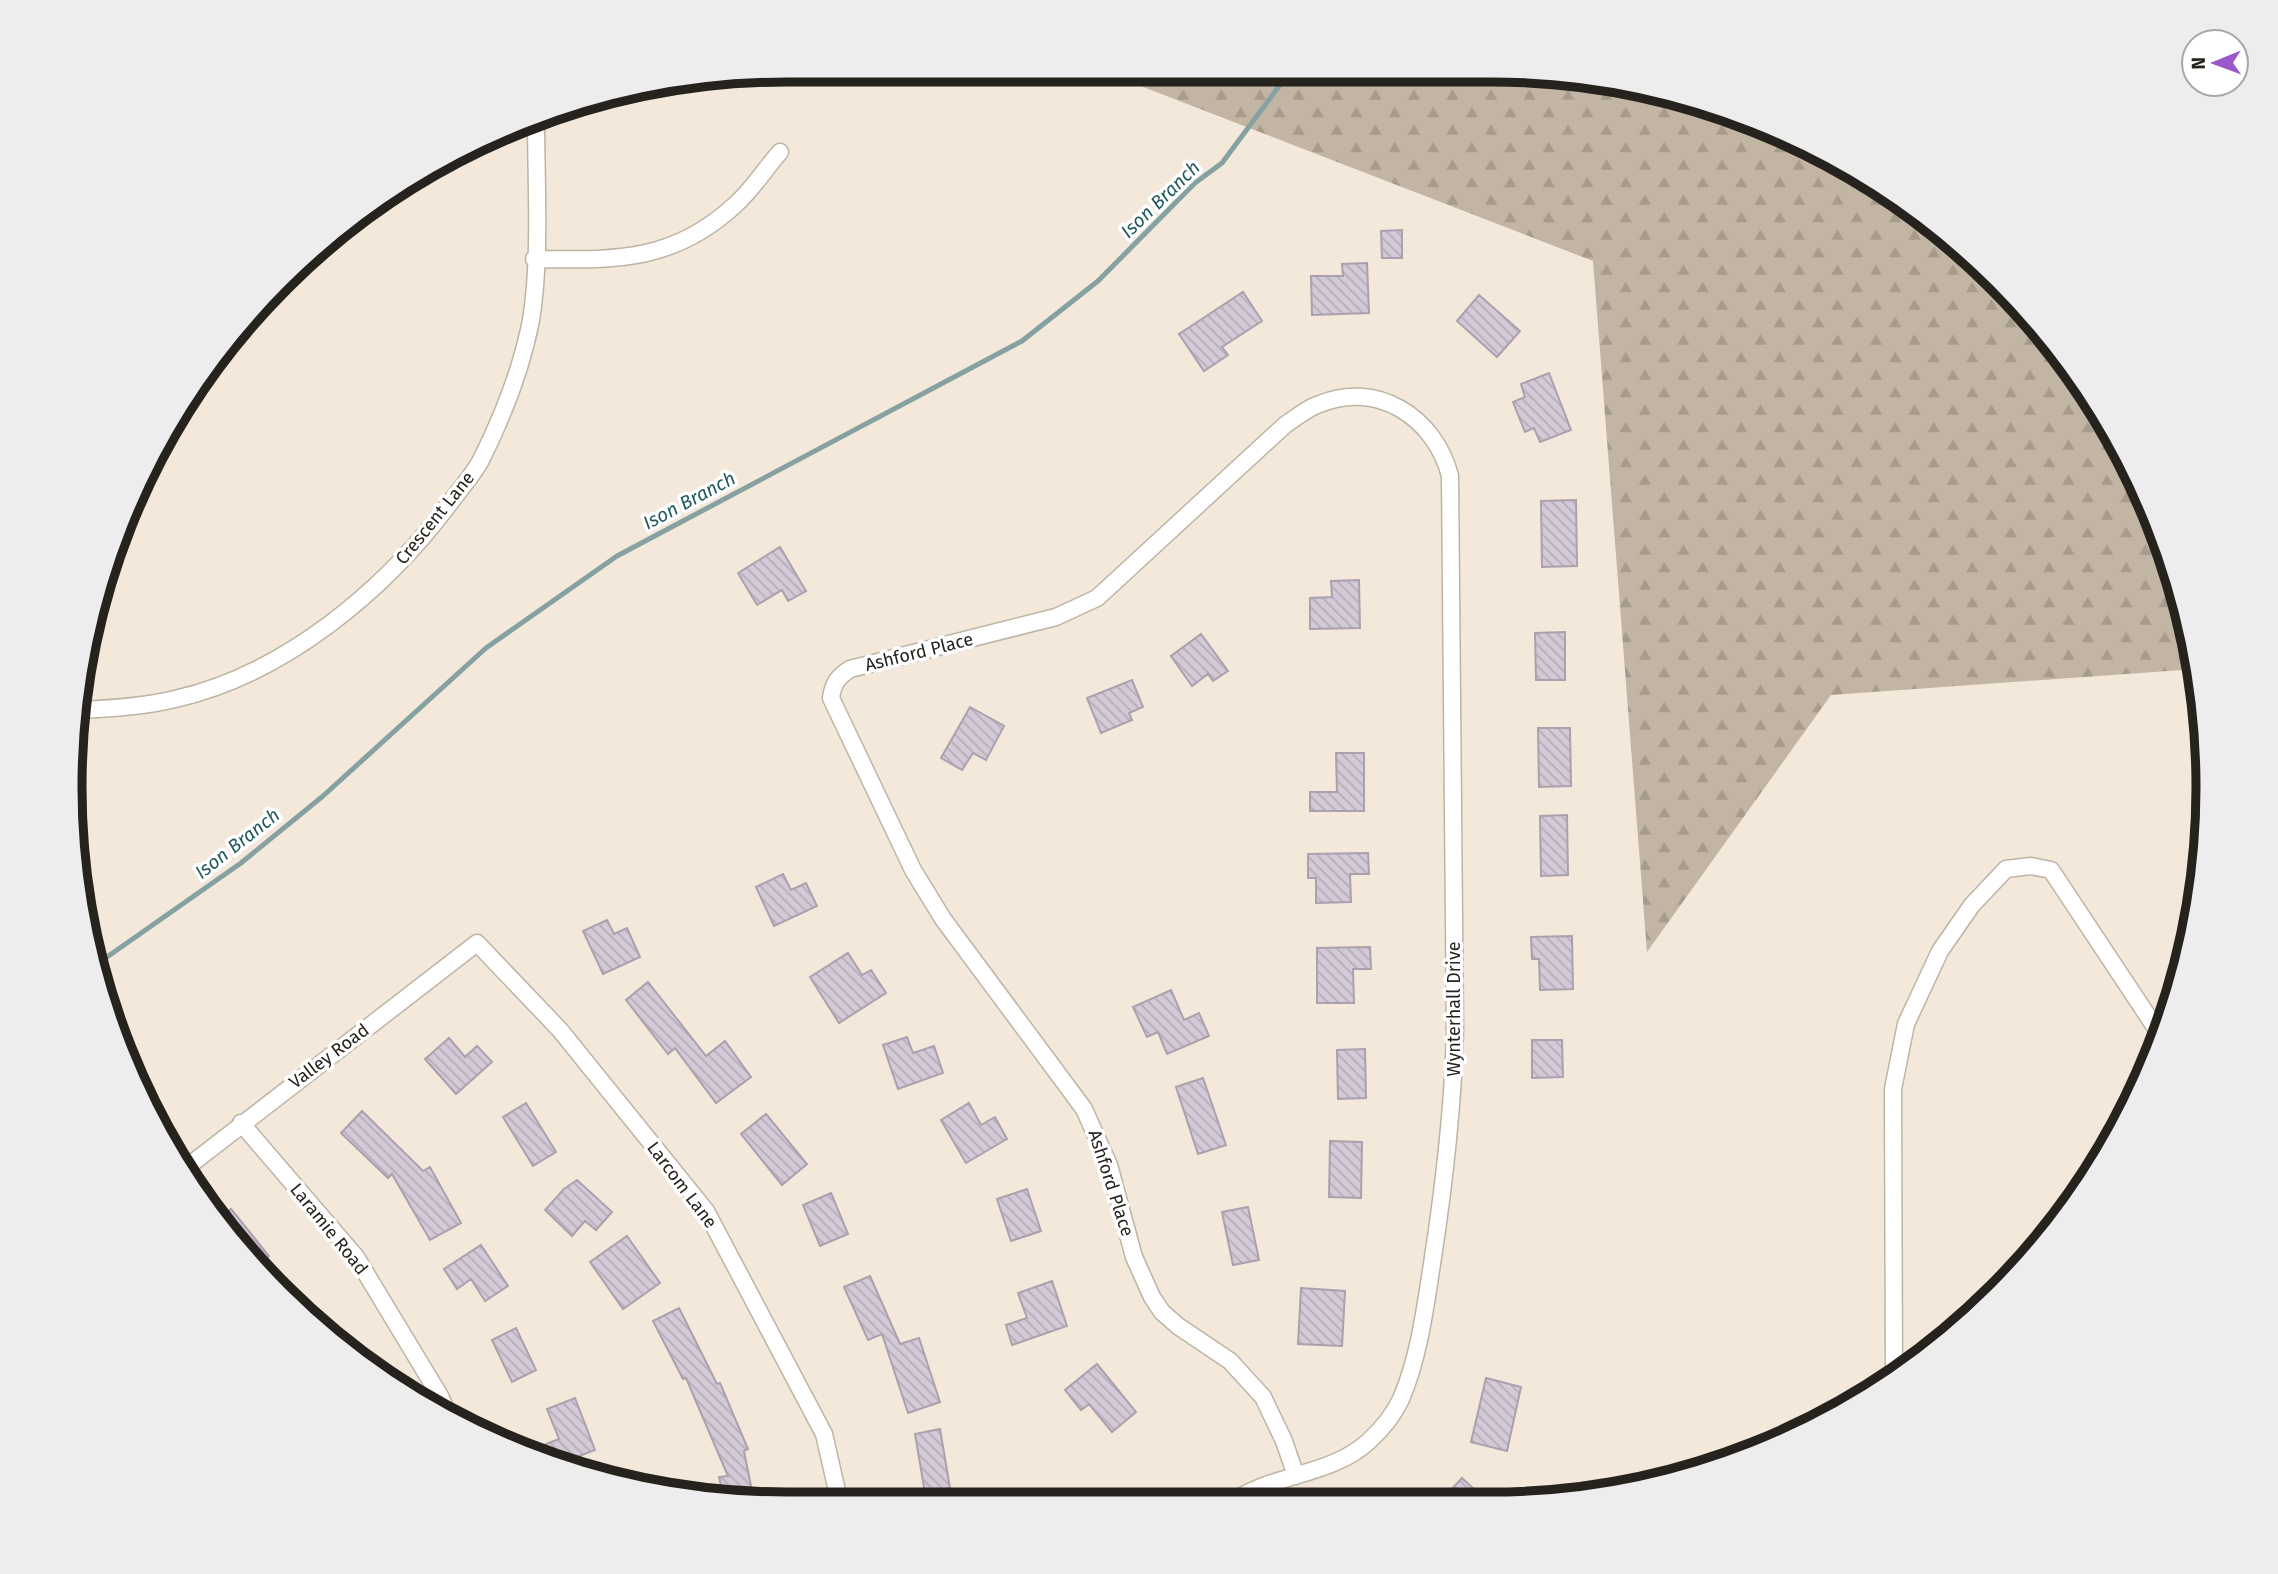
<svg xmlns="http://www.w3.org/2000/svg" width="2278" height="1574" viewBox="0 0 2278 1574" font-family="'Fira Sans',sans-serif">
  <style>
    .forest { fill: url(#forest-firs) }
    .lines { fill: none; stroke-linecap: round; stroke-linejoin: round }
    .stream { stroke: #85a1a1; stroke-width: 5 }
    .building { fill: url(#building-back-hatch); stroke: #aca0ae; stroke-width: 2 }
    .minor-casing { stroke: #beb4a6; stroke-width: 19 }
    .minor { stroke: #fff; stroke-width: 16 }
    .labels { text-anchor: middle; stroke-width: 7; stroke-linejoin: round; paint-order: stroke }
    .street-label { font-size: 18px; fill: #26221d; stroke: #fff }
    .water-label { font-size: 19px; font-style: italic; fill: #1f595c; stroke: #fff }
    .rim { fill: none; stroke: #26221d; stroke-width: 9 }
  </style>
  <defs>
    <pattern id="forest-firs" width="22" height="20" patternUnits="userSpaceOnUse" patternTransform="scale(1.75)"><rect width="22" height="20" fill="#c2b5a3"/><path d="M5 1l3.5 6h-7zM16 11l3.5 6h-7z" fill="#a79b8c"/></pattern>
    <pattern id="building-back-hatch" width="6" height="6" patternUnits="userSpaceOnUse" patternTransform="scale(1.75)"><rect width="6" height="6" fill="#d4c9d7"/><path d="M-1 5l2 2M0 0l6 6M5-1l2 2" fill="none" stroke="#b6acb8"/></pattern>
  </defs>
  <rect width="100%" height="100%" fill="#f3e8d9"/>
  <path class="forest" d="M1121,70h370l139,14 178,60 119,74 71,62 89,109 67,124 40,135 2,21 -365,26 -184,257 -54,-691 -473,-183z"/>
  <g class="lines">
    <path class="stream" d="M97,964l144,-101 82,-67 163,-148 131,-92 405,-215 76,-60 97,-98 27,-20 69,-93"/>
  </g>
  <path class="building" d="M1402,230v28h-20l-1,-27z
    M1367,263l2,50 -57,2 -1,-39h32l-1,-12z
    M1243,292l19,29 -40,26 6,8 -24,16 -25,-37z
    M1479,295l41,36 -23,26 -40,-36z
    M1549,373l22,57 -31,12 -6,-14 -9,4 -12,-30 12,-5 -4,-13z
    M1576,500l1,66 -35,1 -1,-66z
    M780,547l26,44 -18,10 -6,-11 -25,15 -19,-32z
    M1359,580l1,48 -50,1v-31l22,-1 -1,-16z
    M1565,632v48h-29l-1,-47z
    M1201,634l27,37 -15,10 -5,-7 -16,12 -21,-30z
    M1132,680l11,27 -14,6 3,7 -31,13 -14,-35z
    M970,707l34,19 -18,34 -13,-7 -11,17 -21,-12z
    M1538,728h32l1,58 -32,1z
    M1336,753h28v58h-54v-19h27z
    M1567,815l1,60 -27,1 -1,-60z
    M1368,853l1,21h-19l1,28 -35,1v-25h-8v-24z
    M783,874l8,16 15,-7 11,23 -43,20 -18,-39z
    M607,920l7,14 13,-6 13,29 -37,17 -20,-43z
    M1572,936l1,53 -33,1 -1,-31h-7l-1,-22z
    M1370,947l1,22h-18l1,34h-37v-55z
    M848,953l14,22 9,-5 15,23 -47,30 -29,-46z
    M648,982l58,74 19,-15 26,36 -35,26 -41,-55 -7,6 -42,-54z
    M1171,990l13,30 15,-7 10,23 -42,18 -9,-22 -11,5 -14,-30z
    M907,1037l6,16 21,-7 9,27 -45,16 -15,-44z
    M449,1038l16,19 12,-11 15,16 -36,32 -31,-35z
    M1532,1040h30l1,37 -31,1z
    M1365,1049l1,49 -28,1 -1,-49z
    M1203,1078l23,67 -28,9 -22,-67z
    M526,1103l30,49 -23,14 -30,-49z
    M969,1103l12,22 14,-8 12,22 -41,24 -25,-43z
    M362,1111l61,60 7,-4 31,56 -31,17 -38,-66 -4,4 -47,-45z
    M766,1114l41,50 -25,21 -41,-51z
    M1330,1141l32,1 -1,56 -32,-1z
    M577,1180l35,32 -16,18 -11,-9 -13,15 -27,-26 19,-21z
    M1027,1189l14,42 -30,10 -14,-42z
    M831,1193l17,41 -28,12 -17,-41z
    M1248,1207l11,53 -26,5 -11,-53z
    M231,1209l38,47 -12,10 -39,-47z
    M627,1236l33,47 -37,26 -33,-47z
    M481,1245l27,41 -23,15 -14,-22 -14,10 -13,-20z
    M870,1276l30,68 19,-6 21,64 -32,11 -26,-79 -14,6 -24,-53z
    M1052,1281l15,45 -55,19 -6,-20 21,-7 -9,-25z
    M1301,1288l44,3 -3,55 -44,-2z
    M679,1308l38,76 3,-1 28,66 -4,2 10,50 -30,-3 -5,-21 9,-1 -42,-98 -3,1 -30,-58z
    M516,1328l20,42 -24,12 -20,-42z
    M1097,1364l39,48 -24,20 -23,-28 -8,6 -16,-20z
    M1486,1378l35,9 -14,64 -36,-9z
    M575,1398l20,52 -36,14 -6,-2 -7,-18 13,-5 -12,-30z
    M940,1429l10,59 -25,5 -10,-59z
    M1462,1478l28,26h-52z"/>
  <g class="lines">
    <defs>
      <path id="minor" d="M534,259c80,1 138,4 201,-54 17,-15 30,-36 45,-53
        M75,710c33,-1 67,-3 100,-11 110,-25 209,-108 275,-196 10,-14 23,-28 31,-43 21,-42 41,-93 50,-140 10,-59 5,-140 5,-201
        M241,1123l115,134 84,139 8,19
        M182,1171l295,-228 83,87 146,181 118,223 16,70
        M1894,1377l-1,-288 13,-65 34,-73 32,-46 34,-36 25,-3 20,4 110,166
        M1229,1504c42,-31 101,-27 140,-63 12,-11 25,-27 32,-42 18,-42 24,-90 31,-135 12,-78 21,-154 23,-233l-5,-555c-15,-59 -74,-97 -133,-71 -11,4 -21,13 -32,20l-188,173 -41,19 -206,52c-12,8 -17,14 -19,29l82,172 30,49 141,190 25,56 25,92 18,40 10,15 16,14 52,35 33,36 21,44 12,35"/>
    </defs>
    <use href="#minor" class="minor-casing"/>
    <use href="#minor" class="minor"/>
  </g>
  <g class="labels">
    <g class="street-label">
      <text transform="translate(435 518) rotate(-51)" y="6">Crescent Lane</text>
      <text transform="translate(919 652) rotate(-14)" y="6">Ashford Place</text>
      <text transform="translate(1454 1009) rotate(-90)" y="6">Wynterhall Drive</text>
      <text transform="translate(329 1056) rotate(-37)" y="6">Valley Road</text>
      <text transform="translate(1111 1183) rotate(72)" y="6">Ashford Place</text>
      <text transform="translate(682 1185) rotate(53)" y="6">Larcom Lane</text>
      <text transform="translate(329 1229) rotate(51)" y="6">Laramie Road</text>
    </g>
    <g class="water-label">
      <text transform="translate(1160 199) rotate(-44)" y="7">Ison Branch</text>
      <text transform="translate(689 500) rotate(-28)" y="7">Ison Branch</text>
      <text transform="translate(237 843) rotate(-38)" y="7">Ison Branch</text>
    </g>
  </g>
  <path d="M0 0H2278V1574H0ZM787 82H1491A705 705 0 0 1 2196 787V787A705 705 0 0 1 1491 1492H787A705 705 0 0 1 82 787V787A705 705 0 0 1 787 82Z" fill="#eeeded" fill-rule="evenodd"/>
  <path class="rim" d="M787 82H1491A705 705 0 0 1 2196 787V787A705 705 0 0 1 1491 1492H787A705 705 0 0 1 82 787V787A705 705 0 0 1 787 82Z"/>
  <g transform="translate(2215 63) rotate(269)"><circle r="33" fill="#ffffff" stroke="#a8a7a5" stroke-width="2"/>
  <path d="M0-5L12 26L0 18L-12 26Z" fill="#9b58cd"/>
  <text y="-10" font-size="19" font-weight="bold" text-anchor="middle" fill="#26221d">N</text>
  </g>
</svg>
